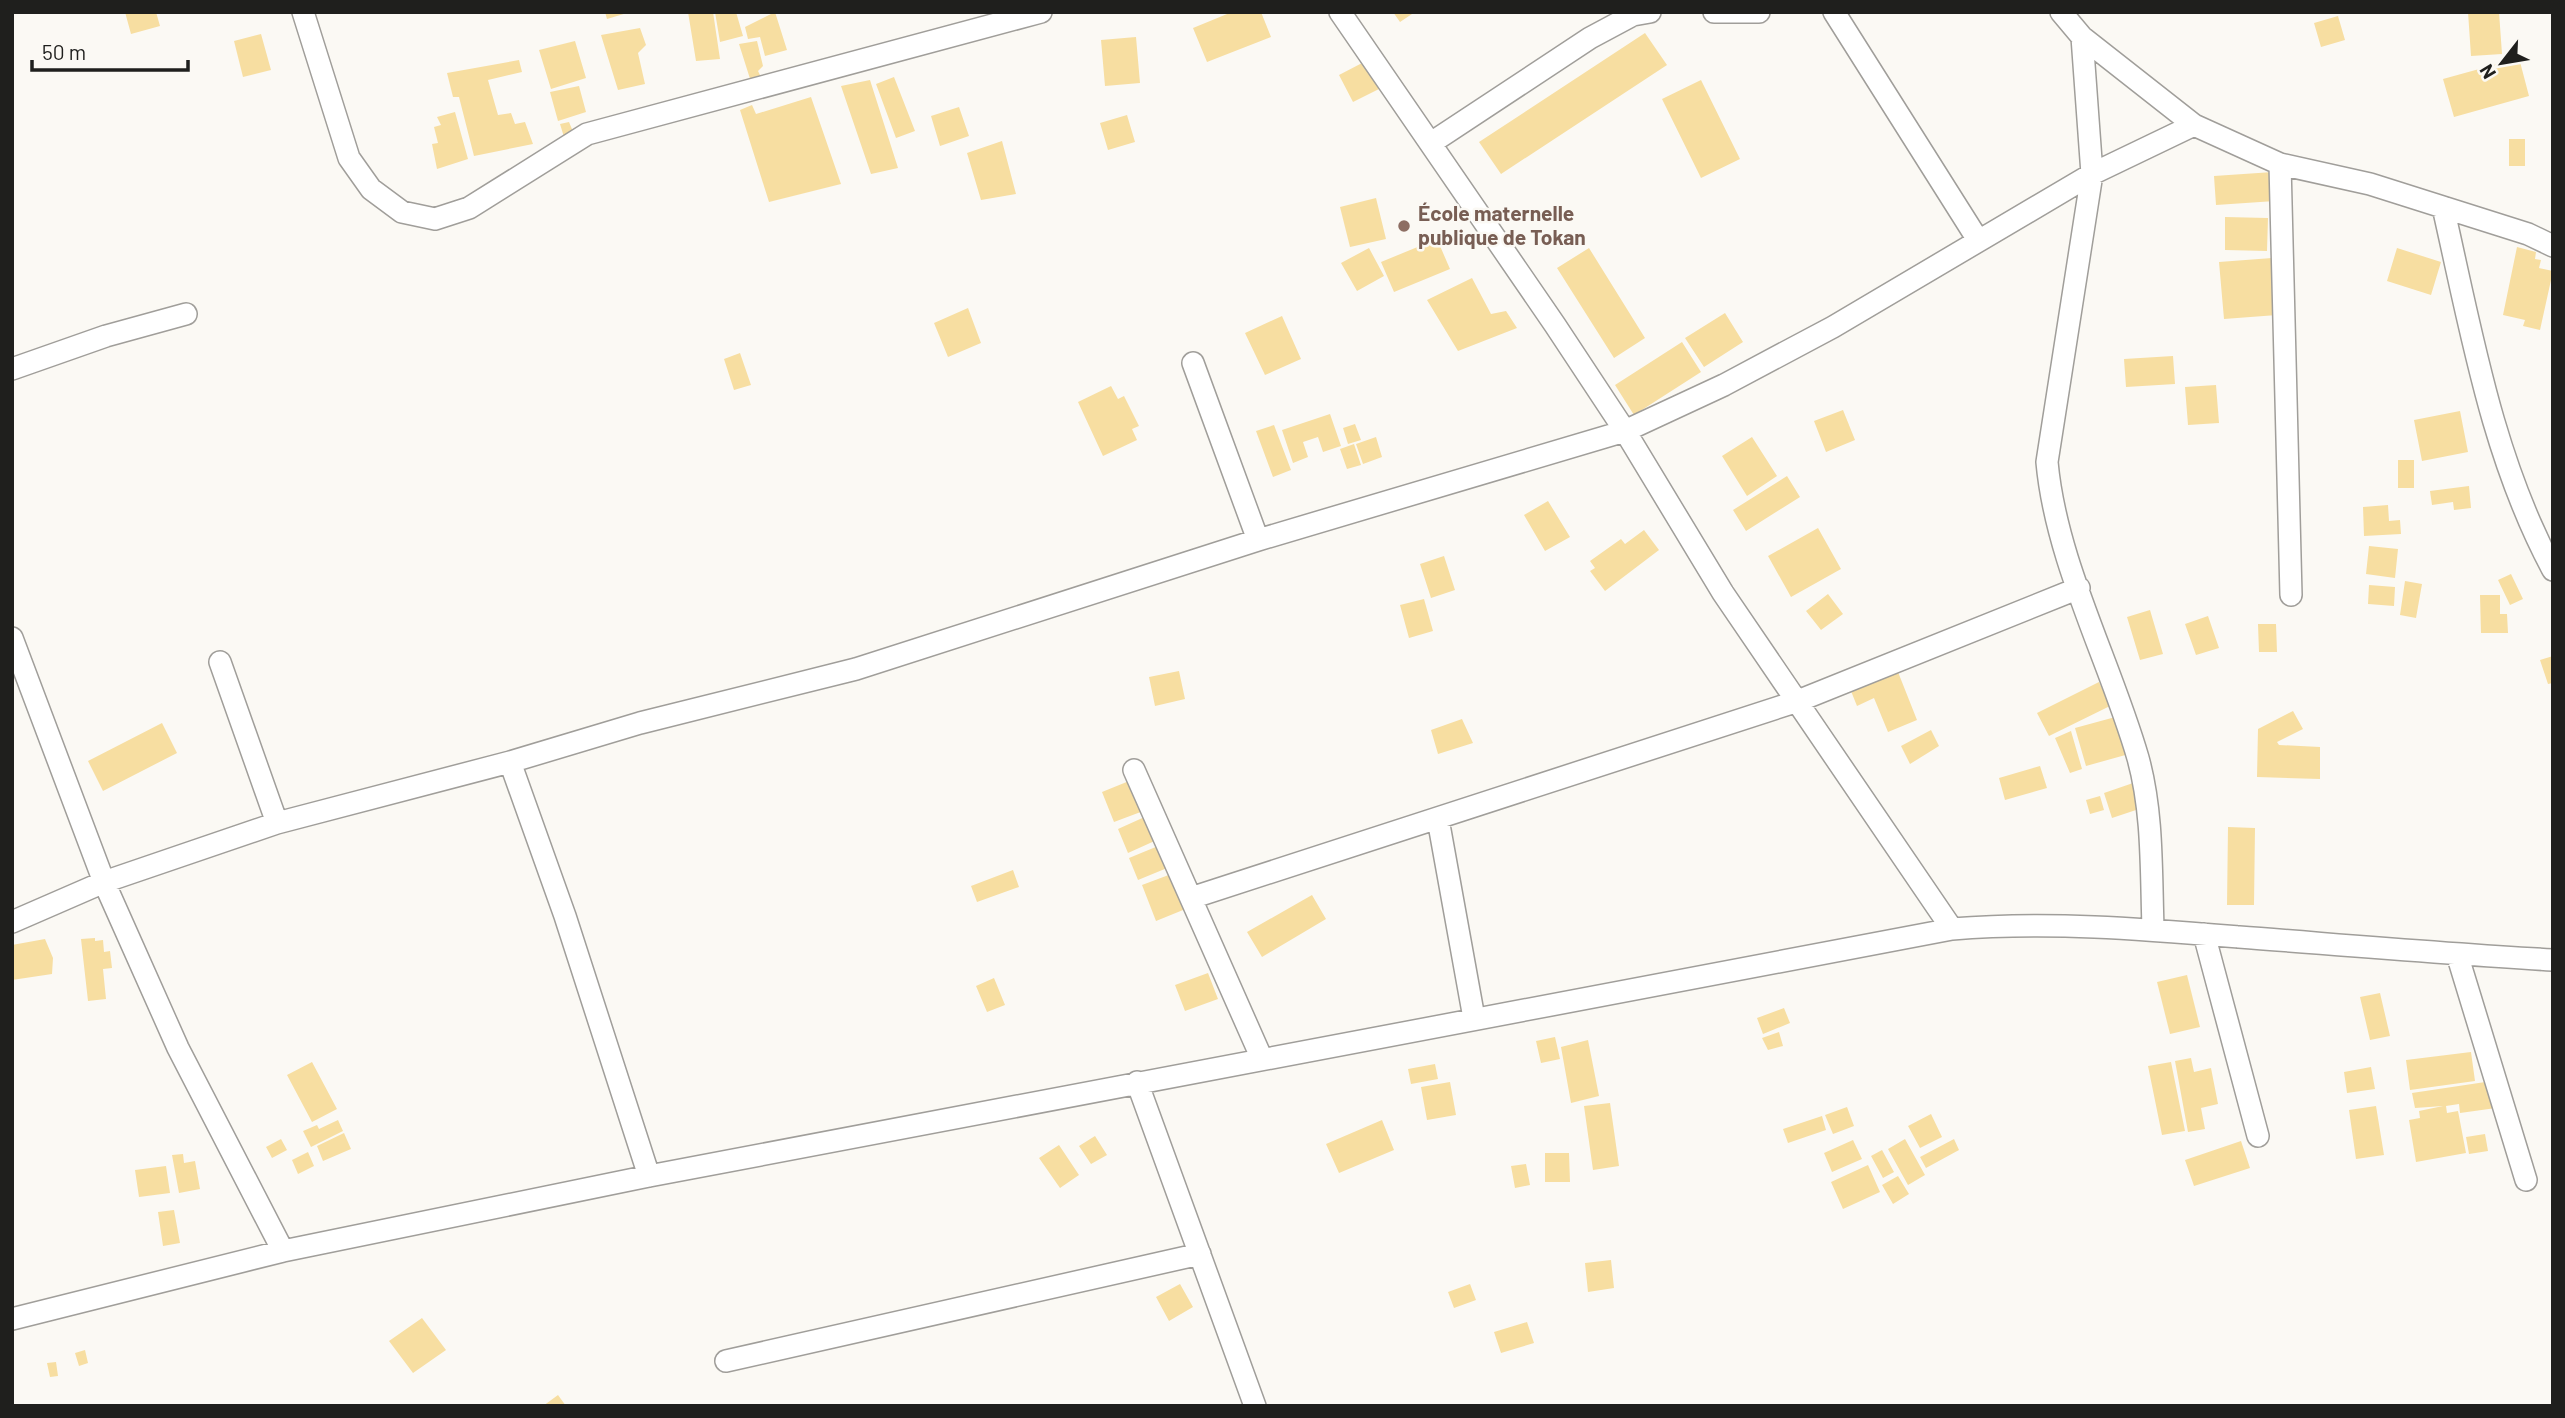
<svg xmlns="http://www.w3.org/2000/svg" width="2565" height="1418" viewBox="0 0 2565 1418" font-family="Barlow,sans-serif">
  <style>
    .building { fill: #f7dea1 }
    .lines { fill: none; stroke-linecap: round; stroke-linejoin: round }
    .street-casing { stroke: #a09e9a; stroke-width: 24 }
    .street { stroke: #fff; stroke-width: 21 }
    .education-dot { fill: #8d6e63; stroke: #fbf9f4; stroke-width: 2.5 }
    .labels { text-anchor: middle; stroke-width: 5; stroke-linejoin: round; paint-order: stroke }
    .education-label { font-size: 21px; font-weight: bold; fill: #785e54; stroke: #fbf9f4; text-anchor: start }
  </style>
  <rect width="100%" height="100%" fill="#fbf9f4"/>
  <path class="building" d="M125,12h31l4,14 -29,8z
    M605,12h22v1l-20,6z
    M688,12h25l7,47 -24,2z
    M715,12h21l7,24 -23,6z
    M775,12l12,38 -22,6 -5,-19 -12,2 -3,-12z
    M1232,12h29l10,25 -64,25 -14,-34z
    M1393,12h22l-15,10z
    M2468,12h31l3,42 -31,2z
    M2338,16l7,24 -24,7 -7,-24z
    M640,28l6,17 -8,8 7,31 -27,6 -17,-55z
    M1645,33l22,32 -166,109 -22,-32z
    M261,34l10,36 -28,7 -9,-36z
    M1136,37l4,46 -35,3 -4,-46z
    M575,41l11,37 -35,11 -12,-39z
    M757,41l6,25 -5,5 5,10 -11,4 -13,-41z
    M2519,58l10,38 -75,21 -11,-38z
    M519,60l3,12 -34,8 10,35 13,-2 4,11 10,-2 8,22 -59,12 -15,-59h-6l-6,-24z
    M1364,62l15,27 -26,13 -14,-27z
    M894,77l21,54 -19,7 -20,-54z
    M870,80l28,88 -27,6 -30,-88z
    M1701,80l39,79 -39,19 -39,-79z
    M579,86l7,26 -28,9 -8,-29z
    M811,97l30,87 -72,18 -29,-92 12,-5 4,9z
    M959,107l10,29 -29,10 -9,-30z
    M455,112l13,47 -31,10 -5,-25 6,-1 -4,-16 7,-2 -4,-8z
    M1127,115l8,27 -27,8 -8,-27z
    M569,122l5,12 -10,3 -4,-13z
    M2509,139h16v27h-16z
    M1002,141l14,53 -35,6 -14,-47z
    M2273,172l2,29 -59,4 -2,-29z
    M1376,198l10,41 -36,8 -10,-40z
    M2225,217l43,1 -1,33 -42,-1z
    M1437,239l13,30 -56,23 -13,-30z
    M2517,247l19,5 -1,7 6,1 -2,8 14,3 -13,59 -17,-4 2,-6 -22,-5z
    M1369,248l15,28 -27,15 -16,-28z
    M1589,248l56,90 -31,20 -57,-90z
    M2397,248l44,14 -10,33 -44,-14z
    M2272,258l5,57 -53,4 -5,-57z
    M1472,278l19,36 15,-3 11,17 -59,23 -31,-51z
    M968,308l13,35 -33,14 -14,-34z
    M1725,313l18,29 -39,25 -19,-29z
    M1282,316l19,43 -36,16 -20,-42z
    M1682,342l19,30 -67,43 -19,-30z
    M740,353l11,32 -17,5 -10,-31z
    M2173,356l2,28 -49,3 -2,-28z
    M2216,385l3,38 -31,2 -3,-38z
    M1111,386l7,13 6,-3 15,30 -7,3 5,11 -34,16 -25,-54z
    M1843,410l12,30 -29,12 -12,-31z
    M2460,411l8,41 -46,9 -8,-41z
    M1330,414l11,32 -18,6 -5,-15 -15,5 5,15 -15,6 -11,-33z
    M1355,424l6,16 -13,4 -5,-16z
    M1274,425l17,45 -18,7 -17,-46z
    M1376,437l6,20 -19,7 -7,-20z
    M1752,437l25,39 -30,20 -25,-40z
    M1354,444l7,21 -14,4 -7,-20z
    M2398,460h16v28h-16z
    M1787,476l13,21 -54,34 -13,-21z
    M2469,486l2,22 -17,2 -1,-8 -21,3 -2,-14z
    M1548,501l22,36 -25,14 -21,-36z
    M2388,505l1,16 11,-1 1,14 -37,2 -1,-29z
    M1818,528l23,41 -50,28 -23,-41z
    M1644,530l15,20 -54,41 -15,-20 5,-3 -5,-7 31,-22 4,5z
    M2369,546l29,3 -3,29 -29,-4z
    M1444,556l11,34 -24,8 -11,-34z
    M2511,574l12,25 -13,6 -12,-25z
    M2405,581l17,3 -6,34 -16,-3z
    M2369,585l26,2 -1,19 -26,-2z
    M1828,594l15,20 -22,16 -15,-19z
    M2480,595h20v19h7l1,19h-27z
    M1424,599l9,32 -24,7 -9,-33z
    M2150,610l13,44 -23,6 -13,-43z
    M2208,616l11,32 -23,7 -11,-31z
    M2258,624h18l1,28h-18z
    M2553,656v27l-5,1 -8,-24z
    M1179,671l6,28 -30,7 -6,-29z
    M1898,672l19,48 -29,12 -14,-34 -17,8 -6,-15z
    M2099,682l11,24 -61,30 -12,-23z
    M2293,711l10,18 -26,13 2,3 41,2v32l-63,-2 1,-48z
    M2119,716l10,38 -43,12 -11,-38z
    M1462,719l11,24 -35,11 -7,-24z
    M162,723l15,30 -74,38 -15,-30z
    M1931,730l8,16 -29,18 -9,-18z
    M2071,731l11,38 -12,4 -15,-35z
    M2040,766l7,22 -42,12 -6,-22z
    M1134,779l12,31 -32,12 -12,-30z
    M2136,782l6,26 -30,10 -8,-25z
    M2100,796l4,14 -14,4 -4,-14z
    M1149,815l10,24 -31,14 -10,-24z
    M2228,827l27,1 -1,77h-27z
    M1163,844l9,22 -34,14 -9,-22z
    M1013,870l6,17 -42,15 -6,-16z
    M1174,873l14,35 -32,13 -14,-36z
    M1312,895l14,24 -64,38 -15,-25z
    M95,938v3l8,-1 1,12 6,-1 2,17 -9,1 3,30 -18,2 -7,-62z
    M45,939l8,19 -1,16 -40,6v-35z
    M1208,973l10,26 -33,12 -10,-26z
    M2187,975l13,52 -30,7 -13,-52z
    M994,978l11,27 -18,7 -11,-26z
    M2380,993l10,43 -20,4 -10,-43z
    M1784,1008l6,15 -27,11 -6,-16z
    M1779,1032l4,14 -15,4 -6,-12z
    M1555,1037l5,22 -19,4 -5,-22z
    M1588,1040l11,56 -28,7 -10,-56z
    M2471,1052l4,29 -65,9 -4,-30z
    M2191,1058l3,14 17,-4 7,36 -17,4 4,21 -17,3 -13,-71z
    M312,1062l25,47 -25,13 -25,-47z
    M2171,1062l14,69 -23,4 -14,-69z
    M1435,1064l3,15 -27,5 -3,-15z
    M2371,1067l4,22 -28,4 -3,-21z
    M2492,1081l4,27 -36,5 -1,-9 -13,2 1,7 11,-2 8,42 -50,9 -7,-42 11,-2 -1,-7 24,-5 -28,2 -3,-15z
    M1450,1082l6,33 -29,5 -6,-33z
    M1610,1103l9,63 -26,4 -9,-64z
    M2376,1106l8,49 -28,4 -7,-49z
    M1847,1107l7,19 -21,8 -8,-19z
    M1931,1114l11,23 -22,11 -12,-22z
    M1822,1116l4,14 -38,13 -5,-14z
    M338,1120l5,11 -32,16 -8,-16 14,-6 2,4z
    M1382,1120l12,30 -55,23 -13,-29z
    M344,1133l7,16 -28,12 -6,-15z
    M2485,1134l3,17 -19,3 -3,-17z
    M1095,1136l12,19 -16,9 -12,-18z
    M281,1139l6,11 -15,8 -6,-11z
    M1905,1139l20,36 -17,10 -20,-36z
    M1954,1139l5,11 -33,18 -6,-11z
    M1853,1140l9,19 -30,13 -8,-19z
    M2241,1141l9,27 -56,18 -9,-26z
    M1059,1145l20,30 -19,13 -21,-30z
    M1882,1150l12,22 -11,6 -12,-22z
    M308,1152l6,14 -16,8 -6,-14z
    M1545,1153h24l1,29h-25z
    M183,1154l1,9 11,-2 5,28 -21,4 -7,-38z
    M1526,1164l4,21 -15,3 -4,-22z
    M1868,1165l12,27 -37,17 -12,-27z
    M166,1166l4,27 -31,4 -4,-27z
    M1898,1176l11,18 -16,10 -11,-19z
    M174,1210l6,33 -17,3 -5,-34z
    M1611,1260l3,28 -26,4 -3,-29z
    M1180,1284l13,23 -24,14 -13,-24z
    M1470,1284l6,16 -22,8 -6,-16z
    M422,1318l24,32 -33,23 -24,-32z
    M1527,1322l7,21 -33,10 -7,-21z
    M85,1350l3,13 -9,3 -4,-13z
    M56,1362l2,14 -8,1 -3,-14z
    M558,1395l8,11h-23z"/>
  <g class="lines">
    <defs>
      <path id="street" d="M303,12l46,146 22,31 31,23 33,7 34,-11 118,-74 454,-122
        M1340,12l215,313 70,106 98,162 229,336
        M1714,12h45
        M1834,12l144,228
        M2061,12l21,25 112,88 86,39 90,20 158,50 25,12
        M2082,37l10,137 -45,288c9,100 63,199 91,296 15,54 13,113 15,170
        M1431,143l159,-105 43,-23 17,-3
        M2280,164l11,431
        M2443,207c28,123 49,250 110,363
        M1193,363l65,177
        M12,369l94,-33 80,-22
        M12,638l92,244 74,166 105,203
        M220,662l57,161
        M510,762l55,154 84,260
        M1134,770l128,289
        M1438,819l36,199
        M1191,898l607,-197 281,-113
        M12,922l92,-40 173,-59 233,-61 130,-39 216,-54 402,-129 367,-109 99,-46 109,-58 259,-153 102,-49
        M2204,934l54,202
        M2457,954l69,226
        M1137,1082l118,324
        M12,1319l271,-68 366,-75 1303,-247c97,-8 191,0 287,8 105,8 209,17 314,23
        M726,1361l474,-107"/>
    </defs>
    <use href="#street" class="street-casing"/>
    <use href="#street" class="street"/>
  </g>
  <circle class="education-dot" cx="1404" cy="226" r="7"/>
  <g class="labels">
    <g class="education-label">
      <text x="1418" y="221">École maternelle<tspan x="1418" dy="24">publique de Tokan</tspan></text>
    </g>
  </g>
  <rect width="2565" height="1418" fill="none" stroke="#1f1f1d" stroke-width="28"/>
  <g transform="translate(2502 63) rotate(239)" stroke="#fbf9f4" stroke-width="5" paint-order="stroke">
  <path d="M0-5L12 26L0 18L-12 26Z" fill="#1f1f1d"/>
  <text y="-10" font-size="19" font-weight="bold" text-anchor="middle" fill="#1f1f1d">N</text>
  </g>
  <path d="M32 60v10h156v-10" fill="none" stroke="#1f1f1d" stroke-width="3.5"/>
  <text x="42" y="60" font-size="21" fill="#1f1f1d" stroke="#fbf9f4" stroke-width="5" paint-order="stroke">50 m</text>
</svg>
